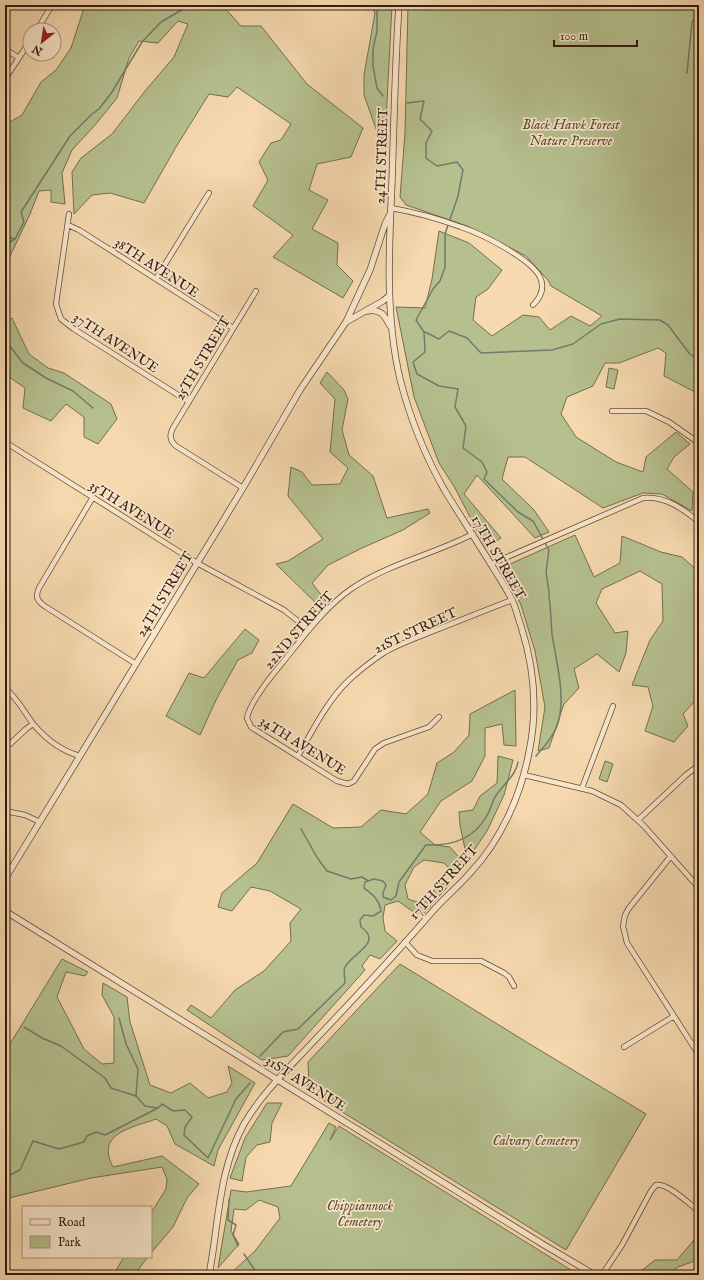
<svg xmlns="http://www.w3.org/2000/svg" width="704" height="1280" viewBox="0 0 704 1280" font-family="'IM FELL English',serif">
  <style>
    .green { fill: #b6c08f; stroke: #746e4f }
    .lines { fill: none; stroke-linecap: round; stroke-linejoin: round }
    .stream { stroke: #727b6c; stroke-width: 1.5 }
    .minor-casing { stroke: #634b37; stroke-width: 6 }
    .tertiary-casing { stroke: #634b37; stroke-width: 7 }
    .minor { stroke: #f9e6cb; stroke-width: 4.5 }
    .tertiary { stroke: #f9e6cb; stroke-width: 5.5 }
    .labels { text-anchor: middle; stroke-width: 3.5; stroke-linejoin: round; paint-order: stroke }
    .park-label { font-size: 14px; font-style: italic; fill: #5a4d35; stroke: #f9e6cb }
    .street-label { font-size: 14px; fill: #321c0f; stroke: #f9e6cb }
  </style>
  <rect width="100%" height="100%" fill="#f6d9af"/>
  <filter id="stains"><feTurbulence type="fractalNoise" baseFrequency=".005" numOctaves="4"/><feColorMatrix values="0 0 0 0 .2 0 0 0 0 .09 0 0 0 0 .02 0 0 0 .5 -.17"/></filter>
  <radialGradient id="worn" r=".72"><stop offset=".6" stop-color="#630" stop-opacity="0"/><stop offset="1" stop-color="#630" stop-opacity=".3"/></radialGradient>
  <path class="green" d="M85,5h137l19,21h20l46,58 56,44 -12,29 -34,7 -8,26 19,10 -16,29 26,14 -1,22 16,16 -10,17 -70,-41 20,-22 -40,-29 15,-26 -9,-18 12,-19 10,-3 10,-16 -54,-37 -9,10 -19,-3 -33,53 -32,56 -34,-10 -18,2 -18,19 -2,-42 9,-14 31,-24 33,-43 29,-34 14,-33 -10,-3 -20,22 -19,-2 -10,17 -12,40 -22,27 -23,25 -10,23 3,31 -14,-2v-12l-12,1 -9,23 -25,53v-142l17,-10 19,-33 15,-12 15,-22z
    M370,5h22l-7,135h-5l-16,-45v-20l11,-62z
    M408,5h291v389l-35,-18 2,-23 -8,-5 -39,15h-14l-12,23 -26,11 -6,17 15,23 40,25 27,10 3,-15 30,-25 14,12 -16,13 -7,12 26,23 -1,19 -30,-17 -19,-1 -40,15 -78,-51h-17l-6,22 32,31 15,22 -14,6 -58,-63 -13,19 37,44 -15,10 -31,-60 -16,-25 -25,-66 -18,-90 29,1 7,-29 7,-48 30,12 33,27 -14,19 -12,8 -3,23 19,16 31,-21 16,2 11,13 21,-14 19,10 12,-10 -51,-30 -3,-6 -22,-24 -59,-30 -61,-21 -6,-8 5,-64z
    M12,318l17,36 19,14 16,5 47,31 6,15 -19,25 -14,-7v-20l-18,-13 -15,17 -28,-13 2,-20 -20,-14v-54z
    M609,368l9,2 -4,19 -8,-2z
    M327,372l17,18 4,9 -6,31 7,25 24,21 14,42 41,-9 2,4 -27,17 -41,18 -34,17 -16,18 16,21 -5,6 -47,-46 12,-3 35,-22 -35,-43 3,-29 11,5 10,13 28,-1 8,-16 -18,-16 5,-53 -15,-16z
    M575,535l19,42 26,-14 2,-27 39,16 21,5 17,15v131l-4,-2 -12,13 5,12 -14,16 -29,-11 8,-25 -5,-19 -16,-2 18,-45 13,-19 -1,-37 -22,-13 -38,18 -6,14 19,30 13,-2 -2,22 -7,19 -22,-18 -23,15 5,19 -15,16 -15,44 -11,3 7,-44 -10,-56 -14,-46 -15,-31 4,-10z
    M245,629l14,11 -7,13 -14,7 -21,38 -17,37 -34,-19 23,-43 15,5z
    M515,690l1,56 -12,-1 -2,-21 -17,4v28l-13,25 -31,20 -21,31 15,13 15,2 13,15 -7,14 -12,-13 -20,-3 -10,7 -9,18 3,14 15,5 16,-20h11l-26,29h-9l-17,-12 -13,4 -2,13 2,13 12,10 -17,18 -10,-4 -8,11 3,4 -77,86 -26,4 -75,-50 4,-5 20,13 24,-28 29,-19 27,-30 -1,-18 11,-14 -31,-18 -19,-4 -19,24 -14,-4 4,-14 35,-30 36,-59 40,24 28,-1 20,-17 25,4 22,-20 9,-31 17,-11 15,-17 1,-21z
    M498,756l15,4 -9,35 -17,36 -15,22 -7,-4 -5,-24 -1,-13 14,-2 7,-14 17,-13z
    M605,761l8,3 -6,18 -8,-3z
    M62,959l26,13 -3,4 -19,-4 -9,25 27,52 18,15 12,-1v-46l-12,-22 1,-12 24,14 3,25 20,63 21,8 19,-10 18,15 19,-6 5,-9 -4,-17 27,17 -37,67 -4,16 -39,-22 -8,-18 -11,-7c-24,9 -61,14 -43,48l49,-11 37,28 -12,14 -14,29 -22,26v-40l15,-24 1,-10 -5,-12 -71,11 -86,21v-147z
    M400,964l128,79 118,71 -80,136 -261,-161 4,-5 -1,-22z
    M267,1103h15l-10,20 -2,19 -13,3 -11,12 -4,24 -12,-3 15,-40z
    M329,1123l7,4 -6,13 9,-14 240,149h-348l1,-3 23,-21 25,-33 -2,-11 -19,-7 -13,10 -12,-1 -3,22 8,13 -21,24 13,-78 15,2 45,-6z
    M699,1239v18l-7,5 -14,5 -10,8h-32l19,-15h22l17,-20z
    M124,1257h24l-14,18h-21z"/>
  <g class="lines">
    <path class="stream" d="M377,5v26l-4,18v17l4,22 6,8
      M687,73l5,-51 7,-8
      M407,103l17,-2 -4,18 12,12 -6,12v15l11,8 20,-4 6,8 -5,26 -13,38v33l-5,14 -7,8 -17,31 8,12 1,20 -12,10 4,12 22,12 19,3 -3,18 11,19 -3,22 19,14 5,10 -3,7 34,33 15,9 16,29 -3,22 3,20v5c2,13 2,25 3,37 4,27 15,65 5,92 -4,11 -13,21 -21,30
      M5,236l10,3
      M5,245l10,-6 9,-17 -3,-10 49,-76 21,-21 8,-6 13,-17 30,-50 19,-20 29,-17
      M425,332l14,7 10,-8 18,7 14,15 71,-3 21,-6 28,-20 19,-5 40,1 8,5 21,28 10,8
      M5,343l3,1 15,19 23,15 27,13 20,17
      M301,829l17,30 9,12 24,8 11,-2 5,3
      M119,1018l7,26 12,25 -2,27 9,10 12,2
      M24,1027l18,11 19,8 44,32 6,10 25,8
      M260,1056l23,-24 15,-3 47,-46c0,-5 -2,-12 0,-16 6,-13 39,-24 16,-40l-1,-7 4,-5 9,1 8,-5c-2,-12 -8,-16 -17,-23l1,-6 9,-3 9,2 3,4 -3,8v4l8,3 5,-4 3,-14 27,-37c25,1 47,-5 60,-28 4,-6 6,-14 9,-20 7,-12 21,-21 23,-35
      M5,1172l5,3 10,-5 13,-29 26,8 25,-7 3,-6 9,-4 9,3 53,-27 4,-4 11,7 12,-1 7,7 -7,10 -1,8 24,23 28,-59 14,-16
      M229,1199l-1,21 8,5 -3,10 5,11
      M244,1254l14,21"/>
    <defs>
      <path id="minor" d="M37,30l15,-25
        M5,49l14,9
        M5,79l25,-38
        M391,208c23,4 48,11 70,19 21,7 69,31 79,50 5,11 1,20 -7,28
        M69,214l-13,90 5,15 13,10 115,73
        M68,225l11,5 154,98
        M156,279l53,-86
        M612,411h34l23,11 30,21
        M5,442l192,121 87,47 25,20
        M243,488l-67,-42c-6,-5 -7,-11 -3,-18l83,-137
        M93,497l-54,91c-4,9 -2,13 7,19l90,57
        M491,564l152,-66c22,-2 39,10 56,24
        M5,688c13,11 19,24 29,37 12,14 28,26 46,31
        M439,717l-10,10 -45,16 -9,6 -21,32 -6,3 -11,-3 -86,-54 -4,-9c3,-16 25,-43 36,-56 20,-25 41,-54 68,-73 37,-25 83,-35 122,-55
        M10,744l16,-15 7,-5
        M298,756c15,-26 29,-55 51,-76 11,-10 24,-20 36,-28 16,-9 34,-15 51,-22 25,-10 50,-20 76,-30
        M524,775l68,16 29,14 23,21 55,62
        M582,788l31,-82
        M5,811l20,4 15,7
        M638,820l48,-45 13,-10
        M671,856l-42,52 -4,7 -2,11 4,17 72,112
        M405,942l12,13 15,6h49l23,12 5,4 5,9
        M624,1047l50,-31
        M602,1275l20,-30 29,-54 5,-6c12,-2 33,19 43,26"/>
      <path id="tertiary" d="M367,311c14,-3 18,5 23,15
        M346,322l37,-21 6,-5
        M5,879l238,-391 57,-98 46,-68 24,-52 15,-46 5,-10
        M5,911l539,334 51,30
        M209,1275c10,-51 9,-104 35,-151 18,-31 44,-55 68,-81 41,-43 81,-86 120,-131 12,-14 27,-26 39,-40 30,-32 50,-77 58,-120 9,-42 5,-85 -8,-126 -3,-8 -5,-18 -9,-26 -5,-11 -12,-21 -18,-31 -16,-26 -33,-52 -49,-78 -20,-35 -35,-73 -45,-112 -15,-64 -11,-131 -8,-197 2,-59 3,-118 7,-177"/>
    </defs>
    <use href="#minor" class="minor-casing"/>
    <use href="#tertiary" class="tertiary-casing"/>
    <use href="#minor" class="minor"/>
    <use href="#tertiary" class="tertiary"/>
  </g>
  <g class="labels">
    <g class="park-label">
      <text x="571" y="129">Black Hawk Forest<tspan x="571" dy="16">Nature Preserve</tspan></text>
      <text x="536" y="1145">Calvary Cemetery</text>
      <text x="360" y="1210">Chippiannock<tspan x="360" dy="16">Cemetery</tspan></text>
    </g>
    <g class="street-label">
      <text transform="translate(381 156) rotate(-88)" y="5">24TH STREET</text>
      <text transform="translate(157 267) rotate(33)" y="5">38TH AVENUE</text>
      <text transform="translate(116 342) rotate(33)" y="5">37TH AVENUE</text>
      <text transform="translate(202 358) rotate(-59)" y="5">25TH STREET</text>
      <text transform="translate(132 509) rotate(32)" y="5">35TH AVENUE</text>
      <text transform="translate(499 557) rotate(60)" y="5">17TH STREET</text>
      <text transform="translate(164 594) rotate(-59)" y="5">24TH STREET</text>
      <text transform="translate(298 630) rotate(-49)" y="5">22ND STREET</text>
      <text transform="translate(415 630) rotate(-25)" y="5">21ST STREET</text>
      <text transform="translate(303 745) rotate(32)" y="5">34TH AVENUE</text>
      <text transform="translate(443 882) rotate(-48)" y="5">17TH STREET</text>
      <text transform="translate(306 1083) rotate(32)" y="5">31ST AVENUE</text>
    </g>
  </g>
  <rect width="704" height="1280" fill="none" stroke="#f6d9af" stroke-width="20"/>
  <rect x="6" y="6" width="692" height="1268" fill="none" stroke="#321c0f" stroke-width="2"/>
  <rect x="10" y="10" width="684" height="1260" fill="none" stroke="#321c0f"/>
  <rect x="22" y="1206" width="130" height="52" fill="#f9e6cb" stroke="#a99580"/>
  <rect x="30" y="1219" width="20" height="6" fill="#f9e6cb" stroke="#a99580"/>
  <text x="58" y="1226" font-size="12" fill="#321c0f">Road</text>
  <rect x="30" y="1236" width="20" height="12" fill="#b6c08f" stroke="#a99580"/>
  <text x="58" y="1246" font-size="12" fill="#321c0f">Park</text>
  <g transform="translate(42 42) rotate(210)"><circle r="19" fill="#f9e6cb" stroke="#a99580"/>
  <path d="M0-3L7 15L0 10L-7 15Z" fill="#8f2418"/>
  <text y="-6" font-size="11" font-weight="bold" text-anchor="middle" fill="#321c0f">N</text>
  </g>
  <path d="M554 40v6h83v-6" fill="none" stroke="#321c0f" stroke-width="2"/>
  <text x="560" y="40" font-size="12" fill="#321c0f" stroke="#f9e6cb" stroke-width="3" paint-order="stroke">100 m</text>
  <rect width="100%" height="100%" filter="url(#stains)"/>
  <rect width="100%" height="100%" fill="url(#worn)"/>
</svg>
